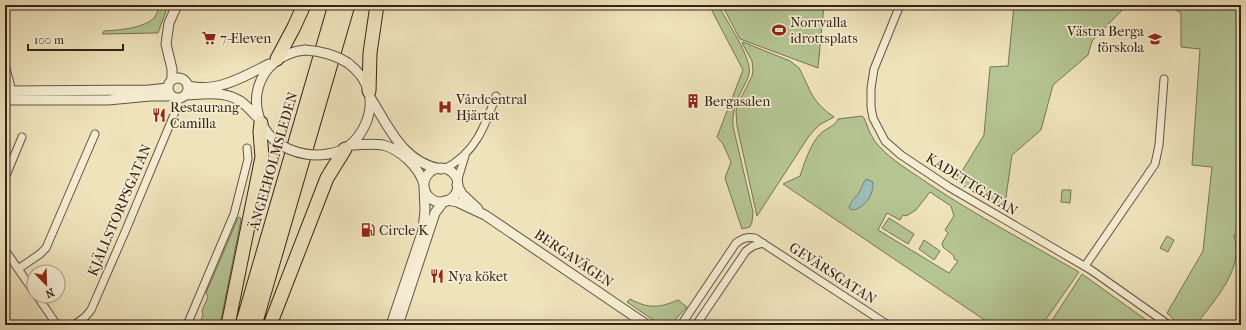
<svg xmlns="http://www.w3.org/2000/svg" width="1246" height="330" viewBox="0 0 1246 330" font-family="'IM FELL French Canon',serif">
  <style>
    .green { fill: #b5c493; stroke: #747454; fill-rule: evenodd }
    .water { fill: #9cbdb7; stroke: #727f77 }
    .lines { fill: none; stroke-linecap: round; stroke-linejoin: round }
    .minor-casing { stroke: #635340; stroke-width: 9 }
    .tertiary-casing { stroke: #635340; stroke-width: 11 }
    .motorway-casing { stroke: #342316; stroke-width: 15 }
    .minor { stroke: #f5edd3; stroke-width: 7 }
    .tertiary { stroke: #f5edd3; stroke-width: 9 }
    .motorway { stroke: #efe3bc; stroke-width: 13 }
    .tertiary-bridge-casing { stroke: #635340; stroke-width: 11; stroke-linecap: butt }
    .tertiary-bridge { stroke: #f5edd3; stroke-width: 9 }
    .labels { text-anchor: middle; stroke-width: 3.5; stroke-linejoin: round; paint-order: stroke }
    .poi-label { font-size: 14px; fill: #342316; stroke: #f5edd3; text-anchor: start }
    .street-label { font-size: 14px; fill: #342316; stroke: #f5edd3 }
  </style>
  <rect width="100%" height="100%" fill="#efe3bc"/>
  <filter id="stains"><feTurbulence type="fractalNoise" baseFrequency=".005" numOctaves="4"/><feColorMatrix values="0 0 0 0 .2 0 0 0 0 .09 0 0 0 0 .02 0 0 0 .5 -.17"/></filter>
  <radialGradient id="worn" r=".72"><stop offset=".6" stop-color="#630" stop-opacity="0"/><stop offset="1" stop-color="#630" stop-opacity=".3"/></radialGradient>
  <path class="green" d="M159,5h3l4,6 -8,22 -56,1 2,-3c14,-1 40,-2 51,-14 2,-3 3,-8 4,-12z
    M709,5h9c8,15 35,54 31,69 -1,5 -4,10 -6,14 -7,13 -11,24 -10,38l20,86 -1,10 -2,5 -8,2 -17,-51 6,-16 -8,-18 -6,-7 26,-67z
    M722,5h102l-6,63 -78,-29z
    M1014,5h113l-35,36 -4,14 -35,30 -12,45 -29,25 -8,56 -48,-30 28,-46 6,-68 18,-1z
    M1167,5h74v230h-7c1,6 3,13 2,19 -2,27 -26,51 -40,71h-17l-12,-12 36,-62 9,-84 -20,-2 8,-116 -19,-2v-34z
    M743,42l47,19 9,7c13,24 11,32 35,49l-15,8 -10,11 -52,80 -20,-90 -1,-15 2,-7 14,-28 1,-6 -1,-9 -10,-18z
    M862,116l2,2c4,9 7,20 14,27 14,16 34,27 51,39 48,32 100,59 150,88l-37,53h-50l-209,-141 17,-8c5,-14 10,-32 21,-43 6,-5 14,-7 17,-14zM930,192l21,14 3,10 -9,14 3,3 -6,10 1,4 11,9v3l4,2 -9,12 -71,-43 9,-17 13,7 3,-5 3,1 10,-6z
    M1062,190h9l-1,13 -9,-1z
    M240,217l1,3 -21,105h-21l4,-10 -1,-4 6,-14 -2,-4 32,-75z
    M889,218l25,16 -6,10 -26,-16z
    M1167,236l7,4 -6,12 -8,-4z
    M924,240l16,11 -6,9 -15,-11z
    M1082,274l67,48 4,3h-104z
    M630,299c19,10 29,9 48,1l9,7 -14,15 -10,2 -10,-4 -26,-18z"/>
  <path class="water" d="M866,179l7,3c1,13 -9,27 -21,28l-3,-2c1,-7 8,-11 11,-17 2,-5 3,-8 6,-12z"/>
  <g class="lines">
    <defs>
      <path id="minor" d="M900,5l-26,64 -3,19v19l2,11 12,23 16,14 48,32 142,83 78,55
        M5,64l8,31
        M444,169c31,-15 41,-43 52,-73
        M5,178l17,-41
        M457,182l8,-26
        M5,250l29,42
        M1085,266l70,-102 4,-19 5,-66
        M18,269l22,-15 6,-6 49,-114
        M37,296l20,29
        M74,325l11,-8 6,-7 34,-78 53,-127v-6
        M187,325l47,-111 14,-55 -1,-11
        M681,325l55,-82c6,-4 11,-7 19,-5l133,87
        M696,325l50,-74 7,-5 10,-3"/>
      <path id="tertiary" d="M168 88a10 10 0 1 1 20 0a10 10 0 1 1-20 0Z
        M172,80v-11l-6,-25 3,-21 8,-18
        M189,86c28,7 56,-10 80,-22
        M5,91l144,-1 19,-2
        M186,95c20,-1 42,-5 58,9 6,5 11,11 16,16
        M370,97c18,29 33,66 71,72
        M5,100h103l42,-4h21
        M279,144c-40,-30 -24,-89 26,-94
        M351,145c10,0 22,-2 32,0 17,4 37,23 41,40
        M328,154c18,-3 29,-12 37,-29 11,-24 4,-46 -17,-62
        M424 185a17 17 0 1 1 34 0a17 17 0 1 1-34 0Z
        M457,185l5,9 16,15
        M448,200l9,2 28,13 162,110
        M391,325l32,-95 2,-20 -1,-22
        M398,325l37,-112 9,-12"/>
      <path id="motorway" d="M277,59l17,-32 10,-22
        M369,91l1,-38 7,-48
        M228,325l34,-168 -2,-25 1,-9
        M242,325l93,-320
        M255,325l93,-320
        M270,325l57,-147 18,-29"/>
    </defs>
    <use href="#minor" class="minor-casing"/>
    <use href="#tertiary" class="tertiary-casing"/>
    <use href="#motorway" class="motorway-casing"/>
    <use href="#minor" class="minor"/>
    <use href="#tertiary" class="tertiary"/>
    <use href="#motorway" class="motorway"/>
    <defs>
      <path id="tertiary-bridge" d="M305,50c16,1 29,4 43,13
        M279,144c15,9 31,13 49,10"/>
    </defs>
    <use href="#tertiary-bridge" class="tertiary-bridge-casing"/>
    <use href="#tertiary-bridge" class="tertiary-bridge"/>
  </g>
  <defs>
    <symbol id="stadium-bare" viewBox="-9 -9 18 18"><path d="M0-5a6.5 5 0 1 0 0 10a6.5 5 0 1 0 0-10ZM-3.5-1.8h7v3.6h-7Z" fill="#8f2418" stroke="#f5edd3" stroke-width="2.5" paint-order="stroke"/></symbol>
    <symbol id="supermarket-bare" viewBox="-9 -9 18 18"><path d="M-6-5.5h2.5l.6 2H6L4.5 2H-2.5L-4.4-4H-6ZM-1.5 3.2a1.3 1.3 0 1 0 .1 0ZM3 3.2a1.3 1.3 0 1 0 .1 0Z" fill="#8f2418" stroke="#f5edd3" stroke-width="2.5" paint-order="stroke"/></symbol>
    <symbol id="school-bare" viewBox="-9 -9 18 18"><path d="M0-5L7-2L0 1L-7-2ZM-4 1L0 2.5L4 1V4Q0 6-4 4Z" fill="#8f2418" stroke="#f5edd3" stroke-width="2.5" paint-order="stroke"/></symbol>
    <symbol id="building-bare" viewBox="-9 -9 18 18"><path d="M-4-6H4V6H1V3H-1V6H-4ZM-2.5-4.3h1.7v1.8h-1.7ZM.8-4.3h1.7v1.8H.8ZM-2.5-1h1.7V.8h-1.7ZM.8-1h1.7V.8H.8Z" fill="#8f2418" stroke="#f5edd3" stroke-width="2.5" paint-order="stroke"/></symbol>
    <symbol id="hospital-bare" viewBox="-9 -9 18 18"><path d="M-5-5h3v3.5h4V-5h3V5h-3V1.5h-4V5h-3Z" fill="#8f2418" stroke="#f5edd3" stroke-width="2.5" paint-order="stroke"/></symbol>
    <symbol id="restaurant-bare" viewBox="-9 -9 18 18"><path d="M-5-6h1v4h1v-4h1v4h1v-4h1v5L-1.5 .5V6h-2V.5L-5-1ZM5-6V6H3V1.5H1.5Q1.5-4 5-6Z" fill="#8f2418" stroke="#f5edd3" stroke-width="2.5" paint-order="stroke"/></symbol>
    <symbol id="fuel-bare" viewBox="-9 -9 18 18"><path d="M-5.5-6h7V0h2V4h1.3V-2.5L3-4.5l.8-.8L6-3V5H2.5V1h-1V6h-7ZM-4.2-4.7v3.2H.2V-4.7Z" fill="#8f2418" stroke="#f5edd3" stroke-width="2.5" paint-order="stroke"/></symbol>
  </defs>
  <g fill-rule="evenodd">
    <use href="#stadium-bare" x="769" y="20" width="20" height="20"/>
    <use href="#supermarket-bare" x="199" y="28" width="20" height="20"/>
    <use href="#school-bare" x="1145" y="29" width="20" height="20"/>
    <use href="#building-bare" x="683" y="91" width="20" height="20"/>
    <use href="#hospital-bare" x="435" y="97" width="20" height="20"/>
    <use href="#restaurant-bare" x="149" y="105" width="20" height="20"/>
    <use href="#fuel-bare" x="358" y="220" width="20" height="20"/>
    <use href="#restaurant-bare" x="427" y="266" width="20" height="20"/>
  </g>
  <g class="labels">
    <g class="poi-label">
      <text x="790" y="27">Norrvalla<tspan x="790" dy="16">idrottsplats</tspan></text>
      <text x="1144" y="36" text-anchor="end">Västra Berga<tspan x="1144" dy="16">förskola</tspan></text>
      <text x="220" y="43">7-Eleven</text>
      <text x="456" y="104">Vårdcentral<tspan x="456" dy="16">Hjärtat</tspan></text>
      <text x="704" y="106">Bergasalen</text>
      <text x="170" y="112">Restaurang<tspan x="170" dy="16">Camilla</tspan></text>
      <text x="379" y="235">Circle K</text>
      <text x="448" y="281">Nya köket</text>
    </g>
    <g class="street-label">
      <text transform="translate(273 161) rotate(-74)" y="5">ÄNGELHOLMSLEDEN</text>
      <text transform="translate(972 184) rotate(32)" y="5">KADETTGATAN</text>
      <text transform="translate(119 210) rotate(-67)" y="5">KJÄLLSTORPSGATAN</text>
      <text transform="translate(574 258) rotate(34)" y="5">BERGAVÄGEN</text>
      <text transform="translate(833 273) rotate(33)" y="5">GEVÄRSGATAN</text>
    </g>
  </g>
  <rect width="1246" height="330" fill="none" stroke="#efe3bc" stroke-width="20"/>
  <rect x="6" y="6" width="1234" height="318" fill="none" stroke="#342316" stroke-width="2"/>
  <rect x="10" y="10" width="1226" height="310" fill="none" stroke="#342316"/>
  <g transform="translate(46 284) rotate(157)"><circle r="19" fill="#f5edd3" stroke="#a89c87"/>
  <path d="M0-3L7 15L0 10L-7 15Z" fill="#8f2418"/>
  <text y="-6" font-size="11" font-weight="bold" text-anchor="middle" fill="#342316">N</text>
  </g>
  <path d="M28 44v6h95v-6" fill="none" stroke="#342316" stroke-width="2"/>
  <text x="34" y="44" font-size="12" fill="#342316" stroke="#f5edd3" stroke-width="3" paint-order="stroke">100 m</text>
  <rect width="100%" height="100%" filter="url(#stains)"/>
  <rect width="100%" height="100%" fill="url(#worn)"/>
</svg>
